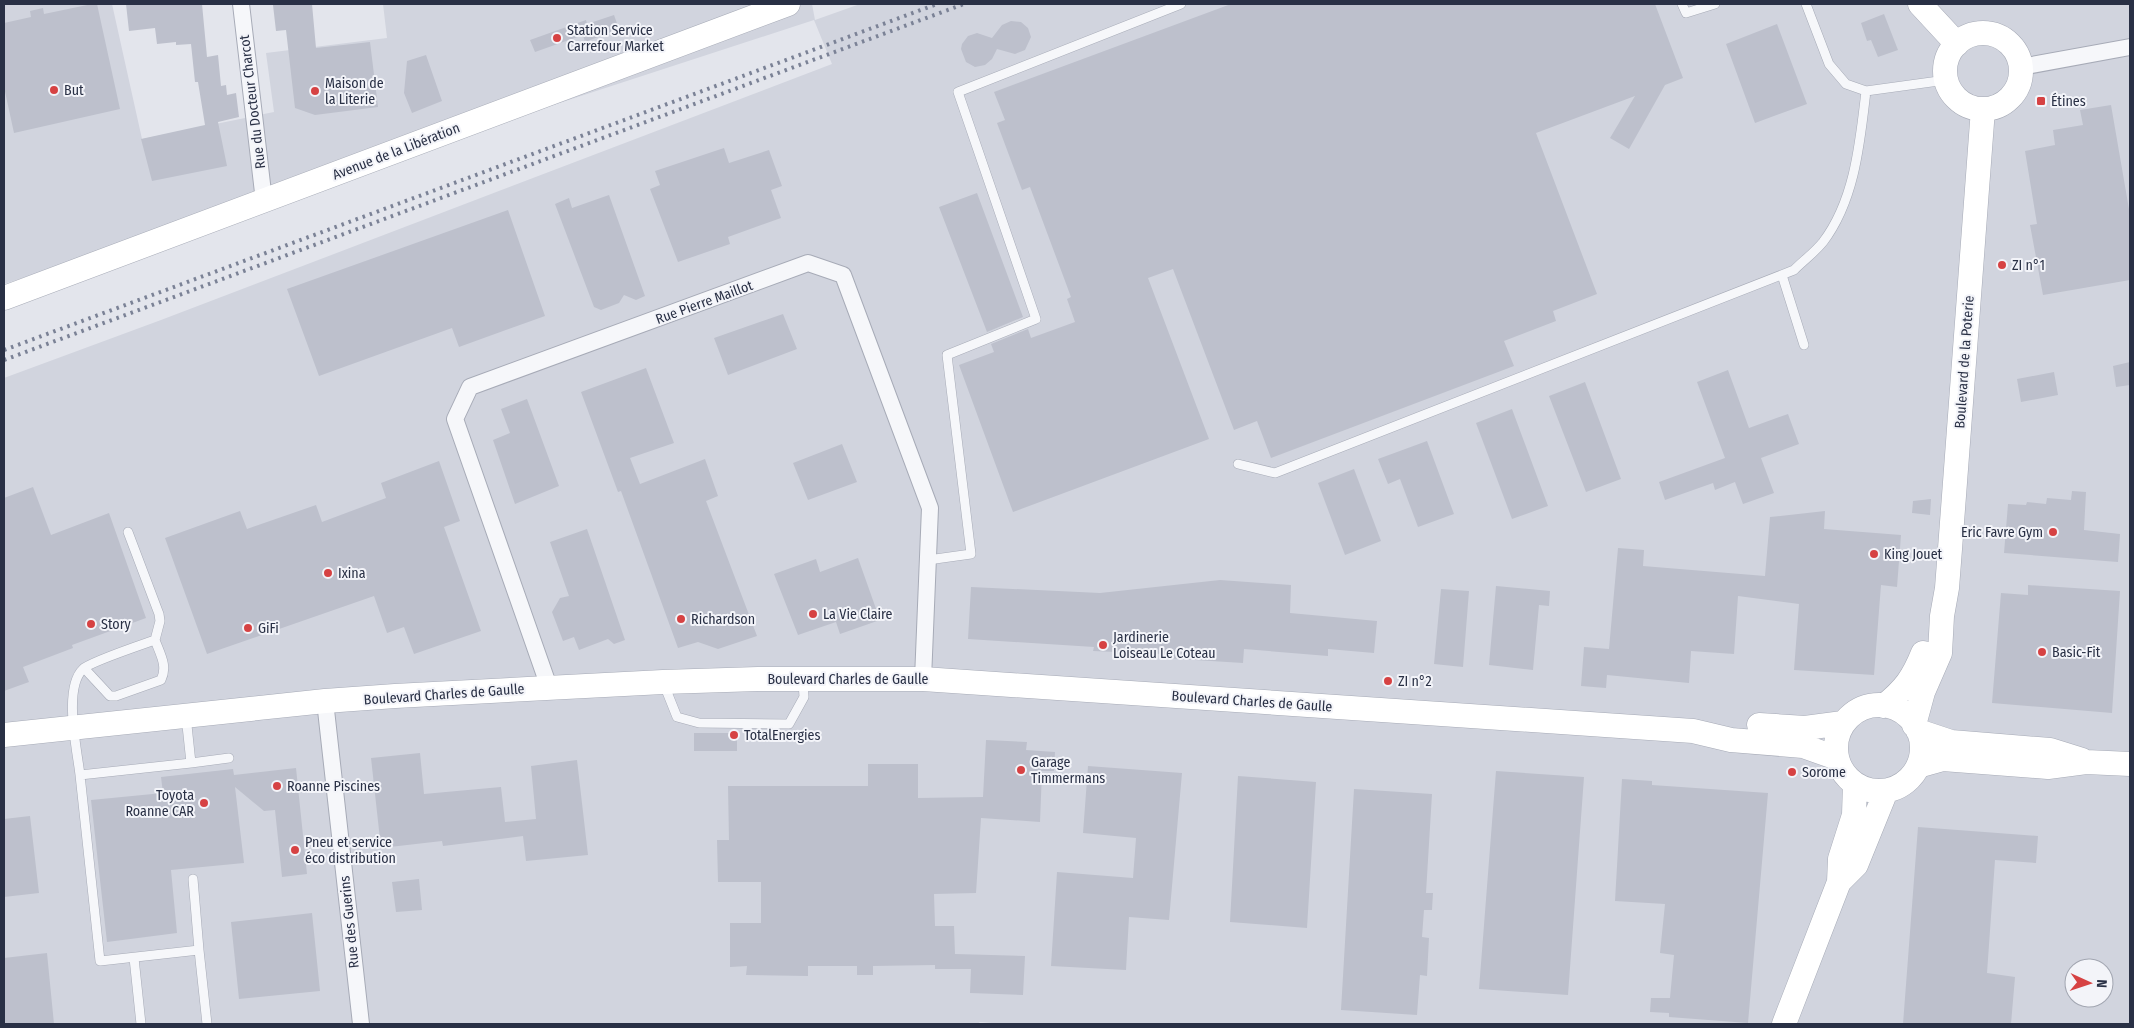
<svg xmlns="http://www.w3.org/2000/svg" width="2134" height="1028" viewBox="0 0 2134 1028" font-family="'Fira Sans Condensed',sans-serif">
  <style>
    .built { fill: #d1d4de; fill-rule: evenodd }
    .building { fill: #bdc0cc }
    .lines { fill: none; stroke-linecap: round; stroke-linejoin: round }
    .lane-casing { stroke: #a7abb7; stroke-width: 10 }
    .street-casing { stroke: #a7abb7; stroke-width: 18 }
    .secondary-casing { stroke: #a7abb7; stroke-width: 25 }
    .lane { stroke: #f6f7fa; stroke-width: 9 }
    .street { stroke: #f6f7fa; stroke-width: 16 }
    .secondary { stroke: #fff; stroke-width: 24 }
    .rail { stroke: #7b8296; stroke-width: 4; stroke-dasharray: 2.5 5; stroke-linecap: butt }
    .poi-dot { fill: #d64243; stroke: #f3f4f9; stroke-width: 2 }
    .labels { text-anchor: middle; stroke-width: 4; stroke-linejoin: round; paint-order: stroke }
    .poi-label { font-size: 14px; fill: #293045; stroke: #f3f4f9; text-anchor: start }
    .street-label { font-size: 14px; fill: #293045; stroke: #f3f4f9 }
  </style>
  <rect width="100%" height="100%" fill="#e3e5ec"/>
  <path class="built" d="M4,4h108l30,135 132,-27 -8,-59 121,-15 -4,-34h429l3,16 45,-16h1270v1020h-1126l-24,-2 -3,2h-973v-646l157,-58 671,-256 -18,-44 -810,264zM2074,968h30v30h-30z"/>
  <path class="building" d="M92,4h5l23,105 -106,24 -10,-46v-64l27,-6 -1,-6 13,-3 1,6z
    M126,4h76l5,53 11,-2 3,31 5,-1 1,10 9,-2 3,24 -21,5 9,44 -75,15 -11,-42 64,-14 -7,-43h-3l-4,-38 -15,1v-3l-19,2 -2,-16 -26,3z
    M312,4l4,44 54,-6 8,65 -63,8 -20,-7 -9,-78 -10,1 -3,-26z
    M1231,4h424l28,74 -18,7 -36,64 -19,-11 25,-42 -99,37 61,161 -44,17 3,10 -52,20 10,25 -243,92 -14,-37 -23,9 -61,-161 -25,9 61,161 -196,73 -54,-147 35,-13 -3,-8 37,-15 3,9 44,-16 -8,-23 4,-2 -41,-110 -8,3 -25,-67 8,-3 -11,-28z
    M1884,14l14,36 -20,7 -7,-17 -4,1 -6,-18z
    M614,15l5,14 -34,13 -2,-7 -48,17 -5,-12 56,-20 1,4z
    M1011,21l10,1 7,6 3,9 -6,13 -10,4 -18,-5 -5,10 -7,6 -10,2 -9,-5 -5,-13 1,-5 6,-8 9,-3 15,5 10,-13z
    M1777,24l30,80 -52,19 -29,-79z
    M426,55l16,46 -30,12 -8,-20 3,-32z
    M2111,105l19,110v65l-87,15 -13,-70 7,-1 -12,-73 30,-6 -2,-15 30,-5 -3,-15z
    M724,148l5,15 40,-13 13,36 -11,4 10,28 -53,19 2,7 -52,18 -28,-73 10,-4 -5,-14z
    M977,193l46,124 -36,15 -48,-125z
    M609,195l36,101 -9,4 -12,-5 -5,8 -18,7 -7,-3 -39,-103 14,-6 3,10z
    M508,210l37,106 -86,31 -7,-19 -133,48 -32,-87z
    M783,314l14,35 -69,26 -14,-37z
    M2130,362v23l-14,2 -3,-21z
    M646,368l28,75 -44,15 10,26 65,-25 13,37 -12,5 51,135 -39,13 -20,-7 -20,6 -57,-157 -3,1 -37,-100z
    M1728,370l21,58 39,-14 11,30 -38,14 13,35 -31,11 -8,-22 -20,8 -2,-7 -48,17 -6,-18 66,-24 -28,-76z
    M2054,372l4,23 -37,7 -4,-23z
    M1585,382l36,97 -35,13 -37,-96z
    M527,399l32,87 -44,18 -22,-64 17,-7 -9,-24z
    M1512,409l36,97 -36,13 -36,-96z
    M1427,441l27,73 -36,13 -18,-48 -12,5 -10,-25z
    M842,444l15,38 -49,18 -15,-37z
    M439,461l21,60 -16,6 37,104 -67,23 -10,-27 -17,6 -13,-37 -167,58 -42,-116 75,-27 7,18 69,-24 6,17 64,-24 -5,-15z
    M1354,469l27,72 -36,14 -27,-72z
    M33,487l18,48 58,-22 37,105 -74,27 1,3 -50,19 6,15 -25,9v-193z
    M2072,491l14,1 -2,38 36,4 -2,28 -114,-9 4,-49 18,1 1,-3 19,2 1,-6 24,2z
    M1931,499l-1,16 -18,-2 1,-12z
    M1825,511l-1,18 77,6 -4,52 -16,-2 -7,90 -80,-5 5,-66 -61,-8 -4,58 -43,-3 -2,32 -82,-8 -1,13 -25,-2 3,-39 25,2 9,-101 26,2 -1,16 122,10 5,-59z
    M587,529l38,111 -11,4 -6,-5 -29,11 -5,-13 -11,4 -11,-29 8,-14 9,-2 -19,-54z
    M858,558l22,62 -40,14 -4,-12 -38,13 -24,-61 42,-15 4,13z
    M1220,580l71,5 -1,28 87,8 -3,32 -46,-4v7l-84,-7 -1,14 -80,-5v-4l-70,-3 1,-4 -126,-8 3,-52 129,6z
    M2028,585l92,6 -8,122 -120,-10 9,-110 27,2z
    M1496,586l54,5 -1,15 -10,-1 -6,65 -44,-5z
    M1441,589l28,2 -6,76 -29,-3z
    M694,733h43v18h-43z
    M986,740l41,2 -1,8 29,2 -1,19h-12l-2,51 -59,-4 -5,75 -42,1 1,32h19l1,28 70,2 -2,39 -53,-2 1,-24h-36v-4l-62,1v9h-16v-9h-49v10l-62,-1 1,-9 -17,1v-44h31v-41h-43l-1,-42h12l-1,-54h140v-22h50v34l65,-1z
    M420,753l4,41 77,-7 4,35 31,-3 -5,-53 46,-6 11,95 -62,6 -3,-25 -80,10 -1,-5 -61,7 -10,-90z
    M1088,766l94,7 -13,147 -40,-3 -3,53 -75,-4 6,-94 76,6 3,-40 -53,-5z
    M296,768l11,106 -25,3 -7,-67 -11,1 -29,-24 9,76 -73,7 6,63 -70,9 -16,-142 72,-7 -2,-16 72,-8 1,6z
    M1496,771l88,6 -16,218 -89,-6z
    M1238,776l78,6 -9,146 -77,-6z
    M1622,779l30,2v4l116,8 -20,230 -79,-6v-4l-19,-1 1,-14h19l4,-43 -14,-2 5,-49 -50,-3z
    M1354,789l78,5 -6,99h7l-1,17h-8l-2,27 7,1 -2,38 -7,-1 -3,40 -76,-5z
    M30,816l9,77 -35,4v-78z
    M1918,827l120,9 -2,27 -41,-3 -8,113 28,4 -4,47h-108z
    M419,879l3,31 -26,2 -4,-30z
    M312,913l8,78 -81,8 -8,-77z
    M47,953l7,71h-50v-66z"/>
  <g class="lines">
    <defs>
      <path id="lane" d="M1682,4l4,9 29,-9
        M1806,4l23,60 17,20 20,7 80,-11
        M1782,275l22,70
        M1238,464l37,9 519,-203c9,-9 21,-18 29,-28 32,-42 37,-100 43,-151
        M128,532l31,82 1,7 -5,19
        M928,560l43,-6 -24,-199 89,-36 -78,-227 223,-88
        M663,682l14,35 22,6 90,1 15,-27 -1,-16
        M186,716l5,47 -111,12 20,186 99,-11 8,74
        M191,763l38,-5
        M80,775c-3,-26 -17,-87 3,-106 7,-7 58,-24 72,-29 5,14 13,26 6,40l-45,16h-6l-26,-28
        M193,879l6,71
        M134,958l7,66"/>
      <path id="street" d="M241,4l23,197
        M2021,67l109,-20
        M549,687l-94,-268 15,-32 338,-124 35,12 87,233 -7,171
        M325,701l36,323"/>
      <path id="secondary" d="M1920,4l37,40
        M1945 71a38 38 0 1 1 76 0a38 38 0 1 1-76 0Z
        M4,298l784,-294
        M1836 748a43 43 0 1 1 86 0a43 43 0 1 1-86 0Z
        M1884,706c21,-17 29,-28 39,-53
        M1759,725l46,3 38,-5
        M1914,725l9,-33 17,-39 2,-37 5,-28 3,-39 33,-440
        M1918,731l33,11 99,8 32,10
        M4,735l321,-34 70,-5 268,-14 95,-3h165l770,52 38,9 72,6 34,12
        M1918,766l25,-7 105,8 38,-5 44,2
        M1839,882l17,-17 30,-74
        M1784,1024l55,-142 1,-23 14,-44 1,-31"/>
    </defs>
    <use href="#lane" class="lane-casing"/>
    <use href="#street" class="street-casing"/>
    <use href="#secondary" class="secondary-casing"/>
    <use href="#lane" class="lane"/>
    <use href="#street" class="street"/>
    <use href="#secondary" class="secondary"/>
    <path class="rail" d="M4,350l933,-346
      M4,360l960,-356"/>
  </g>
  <g class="poi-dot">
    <circle cx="557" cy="38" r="5"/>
    <circle cx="54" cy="90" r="5"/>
    <circle cx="315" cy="91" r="5"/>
    <rect x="2036" y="96" width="10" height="10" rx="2.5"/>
    <circle cx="2002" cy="265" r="5"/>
    <circle cx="2053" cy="532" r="5"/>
    <circle cx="1874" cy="554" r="5"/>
    <circle cx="328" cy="573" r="5"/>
    <circle cx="813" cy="614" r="5"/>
    <circle cx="681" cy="619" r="5"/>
    <circle cx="91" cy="624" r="5"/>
    <circle cx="248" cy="628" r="5"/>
    <circle cx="1103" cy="645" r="5"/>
    <circle cx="2042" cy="652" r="5"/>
    <circle cx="1388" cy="681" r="5"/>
    <circle cx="734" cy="735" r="5"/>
    <circle cx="1021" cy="770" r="5"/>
    <circle cx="1792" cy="772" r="5"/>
    <circle cx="277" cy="786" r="5"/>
    <circle cx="204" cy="803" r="5"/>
    <circle cx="295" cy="850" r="5"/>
  </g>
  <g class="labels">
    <g class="poi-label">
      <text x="567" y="35">Station Service<tspan x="567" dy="16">Carrefour Market</tspan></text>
      <text x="325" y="88">Maison de<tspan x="325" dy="16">la Literie</tspan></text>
      <text x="64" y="95">But</text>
      <text x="2051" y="106">Étines</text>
      <text x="2012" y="270">ZI n°1</text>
      <text x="2043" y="537" text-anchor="end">Eric Favre Gym</text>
      <text x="1884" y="559">King Jouet</text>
      <text x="338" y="578">Ixina</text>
      <text x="823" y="619">La Vie Claire</text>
      <text x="691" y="624">Richardson</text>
      <text x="101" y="629">Story</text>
      <text x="258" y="633">GiFi</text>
      <text x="1113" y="642">Jardinerie<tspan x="1113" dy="16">Loiseau Le Coteau</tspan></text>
      <text x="2052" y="657">Basic-Fit</text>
      <text x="1398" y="686">ZI n°2</text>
      <text x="744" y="740">TotalEnergies</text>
      <text x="1031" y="767">Garage<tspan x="1031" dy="16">Timmermans</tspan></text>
      <text x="1802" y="777">Sorome</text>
      <text x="287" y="791">Roanne Piscines</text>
      <text x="194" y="800" text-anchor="end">Toyota<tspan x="194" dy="16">Roanne CAR</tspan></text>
      <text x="305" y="847">Pneu et service<tspan x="305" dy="16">éco distribution</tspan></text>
    </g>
    <g class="street-label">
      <text transform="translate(252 102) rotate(-97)" y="5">Rue du Docteur Charcot</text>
      <text transform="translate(396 151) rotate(-21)" y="5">Avenue de la Libération</text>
      <text transform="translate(704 302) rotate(-20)" y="5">Rue Pierre Maillot</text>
      <text transform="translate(1964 362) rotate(-86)" y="5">Boulevard de la Poterie</text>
      <text x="848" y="684">Boulevard Charles de Gaulle</text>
      <text transform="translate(444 694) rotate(-4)" y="5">Boulevard Charles de Gaulle</text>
      <text transform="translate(1252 701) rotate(4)" y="5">Boulevard Charles de Gaulle</text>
      <text transform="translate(349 922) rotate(-96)" y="5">Rue des Guerins</text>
    </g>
  </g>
  <rect width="2134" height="1028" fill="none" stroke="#293045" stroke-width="10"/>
  <g transform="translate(2089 983) rotate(93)"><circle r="24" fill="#f3f4f9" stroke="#a2a6b1"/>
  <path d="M0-4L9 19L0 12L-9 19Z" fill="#d64243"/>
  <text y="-8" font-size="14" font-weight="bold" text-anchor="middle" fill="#293045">N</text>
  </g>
</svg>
